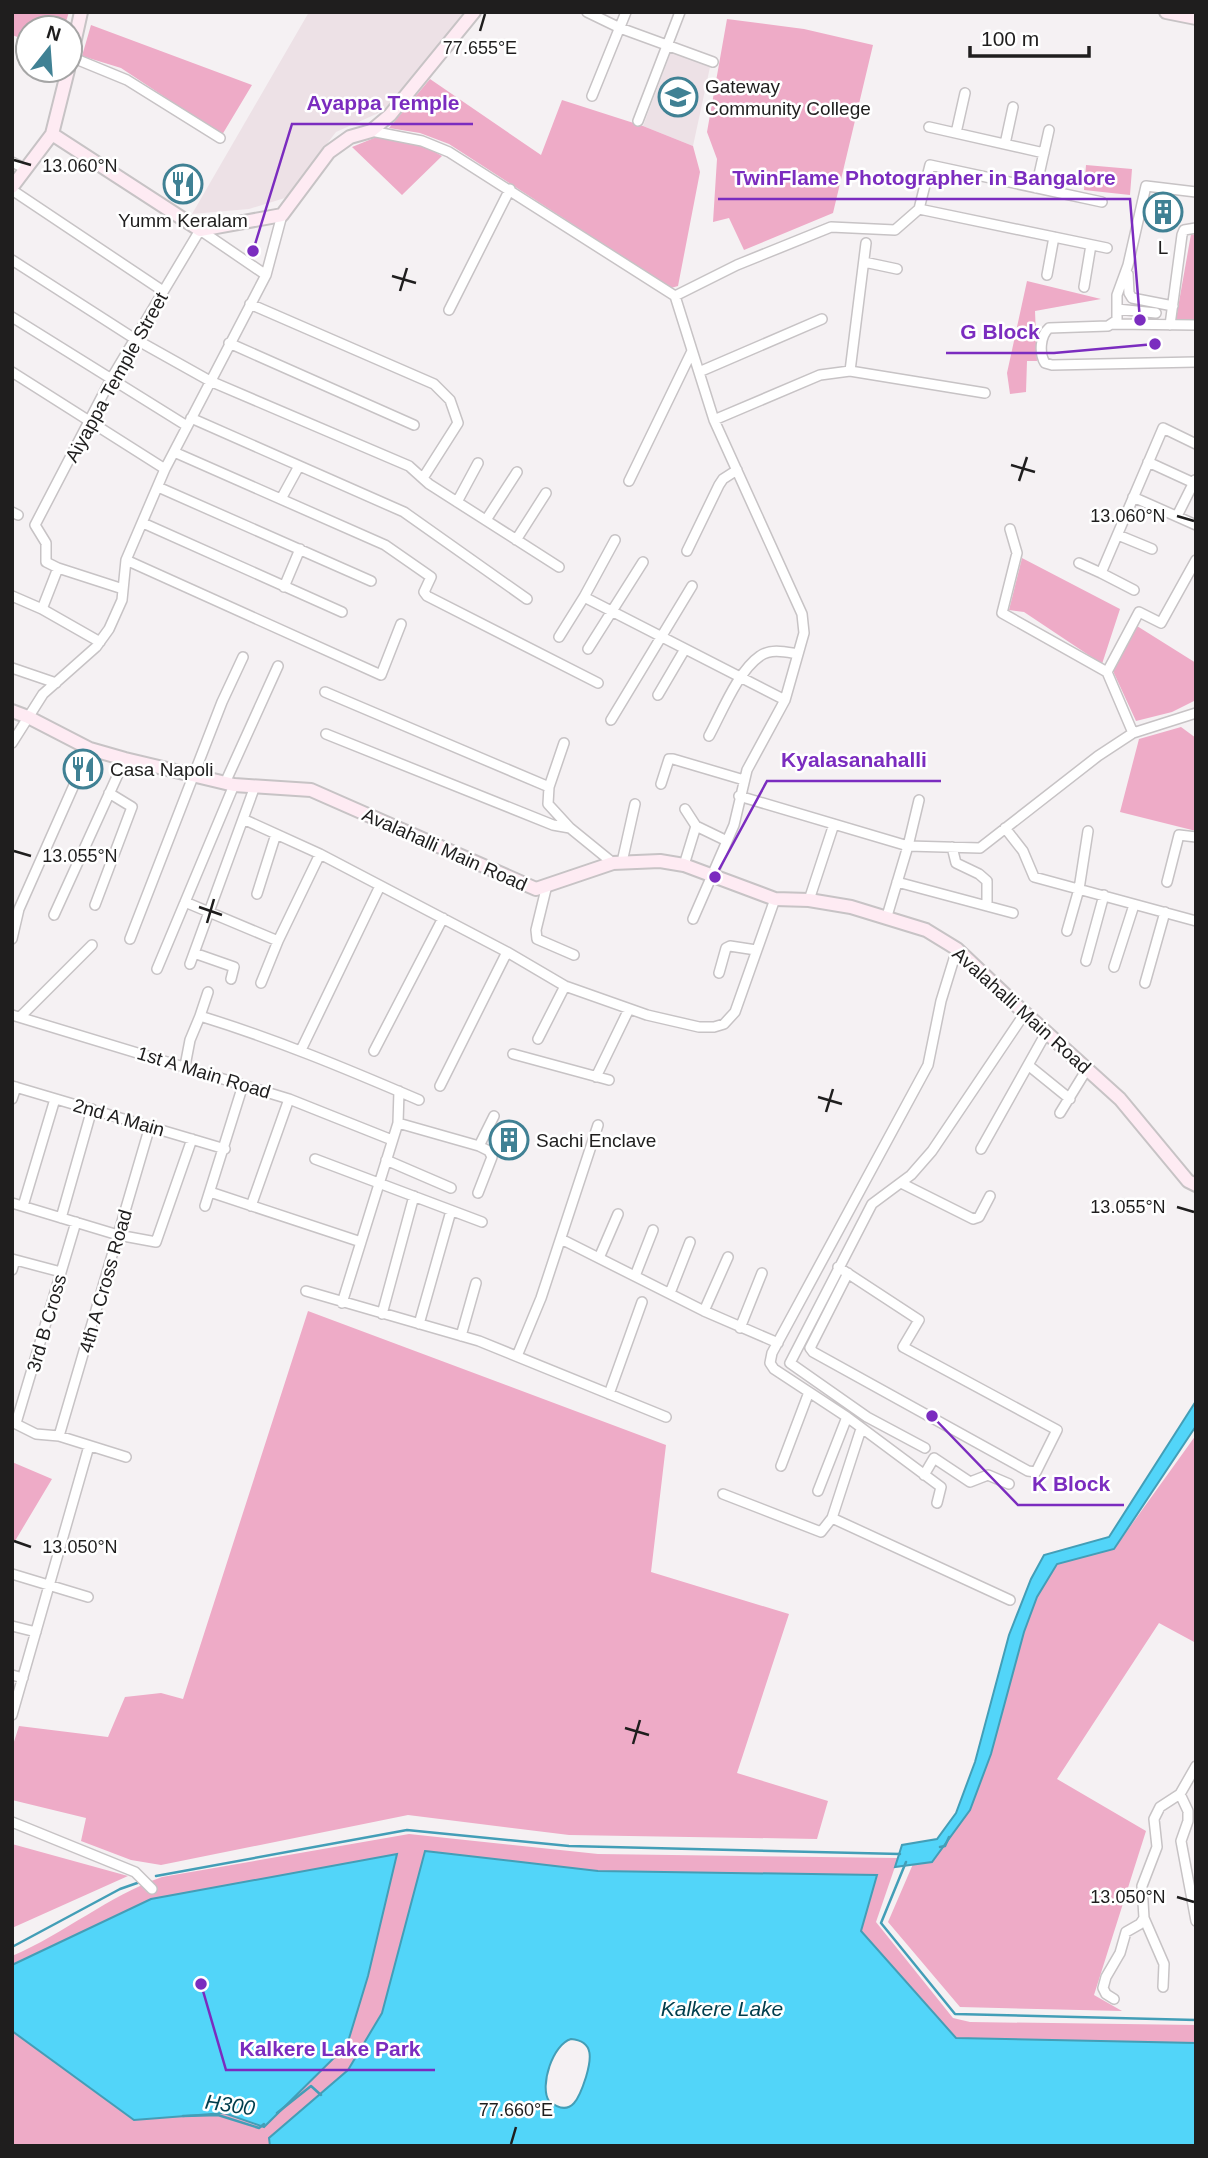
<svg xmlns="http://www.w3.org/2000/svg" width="1208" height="2158" viewBox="0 0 1208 2158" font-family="Arial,sans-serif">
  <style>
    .built { fill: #ede1e6 }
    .green { fill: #eeabc7 }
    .water { fill: #52d5f9; stroke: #439eb7; stroke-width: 2; fill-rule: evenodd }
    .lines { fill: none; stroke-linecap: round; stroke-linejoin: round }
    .stream { stroke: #439eb7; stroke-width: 2.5 }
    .street-casing { stroke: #c7c3c5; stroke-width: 12 }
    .secondary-casing { stroke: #c7c3c5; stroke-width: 16 }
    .street { stroke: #fff; stroke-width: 9 }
    .secondary { stroke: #feebf3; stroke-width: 12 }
    .ticks { fill: none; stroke: #1f1e1e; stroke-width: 2.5 }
    .labels { text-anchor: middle; stroke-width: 5; stroke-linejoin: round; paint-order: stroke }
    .poi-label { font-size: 19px; fill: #1f1e1e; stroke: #fff; text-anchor: start }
    .street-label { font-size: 19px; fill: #1f1e1e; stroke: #fff }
    .water-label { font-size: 21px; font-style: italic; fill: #003e4d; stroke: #fff }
    .ticks-label { font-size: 18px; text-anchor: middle; fill: #1f1e1e; stroke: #fff; stroke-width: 5; stroke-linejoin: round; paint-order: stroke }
    .leader { fill: none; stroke: #7b2cbf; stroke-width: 2.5 }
    .callout-dot { fill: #7b2cbf; stroke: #fff; stroke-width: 2.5 }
    .callout-label { font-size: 21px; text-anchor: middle; font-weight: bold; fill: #7b2cbf; stroke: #fff; stroke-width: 5; stroke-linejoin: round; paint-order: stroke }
  </style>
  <rect width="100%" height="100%" fill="#f5f1f3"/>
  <path class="built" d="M309,12h155l-33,44 -48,55 -47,21 -51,66 -36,11 -57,5z
    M671,52l39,15 -17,79 -50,-20z"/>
  <path class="green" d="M12,12h57l-5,16h-36v13l-16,-6z
    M727,19l77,10 69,16 -40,168 -89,37 -15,-32 -16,4 4,-63 -10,-27z
    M91,25l161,60 -30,50 -101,-67 -39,-12z
    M430,79l111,76 21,-55 81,26 50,20 7,26 -22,114 -7,2 -222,-144 -29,-11 -31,-5z
    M379,136l40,7 23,13 -40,39 -50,-48z
    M1086,165l46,4 -2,26 -46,-5z
    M1191,234l5,1v84h-20z
    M1027,281l74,18 -66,12 2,50h-10l-1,31 -16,2 -3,-21z
    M1022,558l98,51 -18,55 -78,-52 -15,-2z
    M1137,626l59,37v37l-24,12 -36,9 -23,-50z
    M1181,727l15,11v93l-76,-19 19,-73z
    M308,1311l358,134 -15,127 138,42 -52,159 91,28 -11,38 -248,-4 -161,-20 -247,50 -30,-5 -50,-19 5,-23 -74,-18v-52l7,-22 89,11 17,-40 36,-4 22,6z
    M1196,1435v208l-37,-20 -102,156 89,52 -52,164 28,16 -162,-4 -72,-85 25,-58 19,-2 59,-108 32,-122 14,-35 20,-33 57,-15z
    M12,1462l40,17 -40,67z
    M409,1834l189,20 300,4 -22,64 77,96 17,4 226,3v18l-240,-5 -95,-107 15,-56 -278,-4 -173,-20 -43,161 -34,58 -79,68 1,8h-258v-190c52,-22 96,-60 150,-79z
    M12,1844l116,32 -116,52z"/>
  <path class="water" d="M1196,1401v25l-82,123 -57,15 -20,33 -13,35 -33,122 -21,56 -38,52 -37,5 7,-22 35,-6 19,-26 19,-51 34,-127 22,-56 13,-24 65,-18z
    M425,1851l173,20 279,4 -16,56 95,107 240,5v103h-926l-1,-8 79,-68 34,-57zM571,2039c24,2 20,21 15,38 -6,19 -14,43 -37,24 -10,-15 4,-57 22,-62z
    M397,1854l-29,122 -21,69 -83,82 -40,-14 -90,7 -122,-89v-66l139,-66z"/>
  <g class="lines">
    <path class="stream" d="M940,1847l5,-1 4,-9
      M906,1862l-25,61 74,91 241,6
      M156,1876l251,-46 162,16 331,8
      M12,1947l108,-58 20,-7
      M277,2113l34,-27 10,9
      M183,2116l35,-1 41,13 5,-4"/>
    <defs>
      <path id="street" d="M587,12l33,16 93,34
        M71,57l56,23 93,58
        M592,96l34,-84
        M638,121l42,-109
        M929,127l115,26
        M371,131l51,10 27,11 226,144 39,124 88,194 2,19 -19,67 -38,70 -13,55 -41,94
        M956,133l9,-40
        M1005,144l8,-37
        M12,162l12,6
        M1036,188l13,-58
        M12,190l151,101
        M1196,192l-50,-6 -18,79 -11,30v25l-9,6 -59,2c-9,8 -10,25 -4,35l7,2 144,-3
        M919,209l188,39
        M12,260l123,79 75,42 199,85 20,18 130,83
        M864,262l33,7
        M1128,274l1,19 3,5 41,8
        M1047,275l7,-38
        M1084,287l7,-42
        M675,296l62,-31 94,-38 64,3 24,-21 11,-44 172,37
        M250,304l184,80 16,16 8,23 -35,55
        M1117,309l39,4
        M449,310l61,-121
        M12,317l175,109
        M1112,324l84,1
        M1170,325l12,-90 2,-5 12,-2
        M229,343l185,82
        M850,371l16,-128
        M12,372l153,97
        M699,372l123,-53
        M191,418l213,94 123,87
        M714,420l106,-45 30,-4 135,22
        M174,452l211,93 46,32 -7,15 3,4 171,87
        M1148,462l48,22
        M629,481l63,-130
        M158,487l213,94
        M1133,497l63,28
        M281,499l18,-33
        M457,502l21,-39
        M12,512l6,3
        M1177,516l18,-36
        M486,520l31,-48
        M143,523l199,89
        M1010,529l7,24 -15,60 105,59 26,61
        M1118,535l34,14
        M516,540l30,-47
        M687,551l32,-66 4,-6 14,-9
        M126,560l255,115 20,-51
        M1079,563l22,10 62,-145 33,16
        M58,568l65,21
        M1101,573l33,17
        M284,587l16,-38
        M12,596l30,13 58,33
        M584,597l201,103
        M42,609l16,-41 -12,-6v-19l-11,-18 76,-146 89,-149 66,45
        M559,637l25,-40 31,-57
        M588,649l55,-87
        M12,668l44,15
        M1107,672l32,-60 22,11 35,-63
        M325,692l224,95 -1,17 22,24
        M658,695l27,-46
        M611,720l81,-134
        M326,734l227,91 17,3 43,35
        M709,736c13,-24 29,-65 51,-80 11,-8 26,-4 38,-2
        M12,743l31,-49 53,-47 13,-18 13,-29 4,-40 39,-91 101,-194 16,-60
        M225,783l53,-117
        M661,784l8,-25h4l71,21
        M549,787l15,-44
        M739,796l169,50 11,-46
        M685,809l11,17 31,15
        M243,819l77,35 187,98 58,34 82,29 52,12h15l10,-3 11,-12 40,-113
        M1005,828l18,23 11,26 162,44
        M952,847l4,16 23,11 8,7v25
        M622,862l13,-58
        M684,865l12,-39
        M897,882l116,31
        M1167,882l12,-47 17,2
        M547,885l-11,45 1,9 37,16
        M257,894l19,-60
        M809,900l25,-76
        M185,902l93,39 -17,42
        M95,905l37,-98 -23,-14
        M54,915l71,-156
        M887,916l21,-70 72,2 118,-92 35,-23 63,-20
        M1067,931l12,-42 9,-58
        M12,939l7,-30 71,-160
        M130,939l92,-237 21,-45
        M278,941l42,-87
        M194,953l40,14 -3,12
        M1086,961l18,-66
        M190,964l65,-178
        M1114,967l20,-62
        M157,969l77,-184
        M719,973l7,-25 4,-2 26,4
        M1145,983l20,-71
        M12,1015l277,84 103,41
        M200,1016l8,-24
        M20,1017l72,-72
        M538,1039l27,-53
        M301,1050l79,-164
        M374,1051l69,-133
        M513,1054l96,26
        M1028,1065l42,34
        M185,1066l5,-26 10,-24c75,23 147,53 219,84
        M596,1077l33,-68
        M12,1086l213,63
        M440,1086l67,-134
        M12,1099l4,-12
        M1060,1113l27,-44
        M398,1123l81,23 10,5 3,6 -14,36
        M479,1146l15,-30
        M981,1149l65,-116
        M315,1159l167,63
        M386,1160l65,28
        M901,1183l72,36 6,-2 11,-21
        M210,1192l151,50
        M12,1203l106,32 38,7 36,-103
        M23,1206l32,-107
        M205,1206l38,-121
        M251,1206l38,-107
        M61,1218l31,-109
        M561,1239l143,72 74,32
        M599,1258l19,-44
        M12,1259l49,13
        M838,1267l81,53 -16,27 154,83 -21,42 -8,-1 -215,-119 -3,-4 38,-75
        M12,1270l3,-10
        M635,1276l18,-46
        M306,1291l173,50 187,76
        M670,1293l20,-51
        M342,1303l56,-180 1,-32
        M704,1311l24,-54
        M382,1314l32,-118
        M419,1324l32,-113
        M740,1328l22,-55
        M461,1336l15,-53
        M517,1356l24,-58 57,-173
        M609,1394l33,-92
        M12,1422l24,12 23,2 67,21
        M16,1423l60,-201
        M861,1429l-29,89 178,82
        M59,1436l91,-310
        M925,1448l-58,-31 -77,-54 82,-159 39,-29 21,-24 93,-138
        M781,1466l28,-74
        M924,1475l10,-17 36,24 18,-7 21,9
        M818,1491l29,-74
        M723,1494l98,38 11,-14
        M937,1503l4,-16 -94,-70 -73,-48 -4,-6 2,-10 156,-288 13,-64 16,-52
        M12,1574l76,23
        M12,1626l24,6
        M12,1675l11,3
        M12,1715l77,-269
        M1180,1794l8,17v10l-7,20 15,80
        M12,1822l123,50 17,17
        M1163,1987l1,-23 -20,-46 -2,-32 15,-39 -3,-28 6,-12 20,-13 16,-28
        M1114,1999l-8,-5 -3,-6 3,-11 14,-24 6,-21 14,-8 4,-6"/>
      <path id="secondary" d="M1166,12l30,6
        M70,62l11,-50
        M52,134l148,96 82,-15 47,-63 21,-15 21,-6 19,-16 84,-103
        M12,187l40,-53 16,-64
        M12,711l16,6 62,32 35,10 109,26 77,5 225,99 77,-26 47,-2 24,4 91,34 34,1 42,7 75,23 31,19 59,56 104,94 68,82 8,4"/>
    </defs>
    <use href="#street" class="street-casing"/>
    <use href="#secondary" class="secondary-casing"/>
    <use href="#street" class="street"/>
    <use href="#secondary" class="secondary"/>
  </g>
  <path class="ticks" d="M480,31l5,-17M14,160l17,5M392,276l24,7M400,291l7,-23M1011,465l24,7M1019,481l8,-24M1177,516l17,5M14,851l17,5M199,907l23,8M207,923l7,-24M818,1097l24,7M826,1112l7,-23M1177,1207l17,5M14,1541l17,6M625,1728l24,7M633,1744l7,-24M1177,1897l17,5M511,2144l5,-17"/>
  <defs>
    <symbol id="university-ring" viewBox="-11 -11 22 22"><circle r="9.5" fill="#fff" stroke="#408194" stroke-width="1.5"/><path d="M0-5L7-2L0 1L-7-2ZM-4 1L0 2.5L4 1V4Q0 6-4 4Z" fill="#408194"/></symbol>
    <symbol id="restaurant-ring" viewBox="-11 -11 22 22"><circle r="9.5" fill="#fff" stroke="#408194" stroke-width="1.5"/><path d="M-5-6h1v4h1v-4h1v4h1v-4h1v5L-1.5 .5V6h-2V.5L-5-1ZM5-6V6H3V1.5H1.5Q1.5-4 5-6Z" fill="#408194"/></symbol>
    <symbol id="building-ring" viewBox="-11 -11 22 22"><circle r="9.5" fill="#fff" stroke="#408194" stroke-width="1.5"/><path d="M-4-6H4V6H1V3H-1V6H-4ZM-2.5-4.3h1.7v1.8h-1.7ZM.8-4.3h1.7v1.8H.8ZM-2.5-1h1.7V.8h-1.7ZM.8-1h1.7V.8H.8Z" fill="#408194"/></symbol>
  </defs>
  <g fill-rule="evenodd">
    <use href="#university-ring" x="656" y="75" width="44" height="44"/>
    <use href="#restaurant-ring" x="161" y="162" width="44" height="44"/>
    <use href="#building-ring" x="1141" y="190" width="44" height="44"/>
    <use href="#restaurant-ring" x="61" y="747" width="44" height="44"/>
    <use href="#building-ring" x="487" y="1118" width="44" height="44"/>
  </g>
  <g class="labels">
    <g class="poi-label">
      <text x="705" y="93">Gateway<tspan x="705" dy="22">Community College</tspan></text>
      <text x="183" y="227" text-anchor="middle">Yumm Keralam</text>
      <text x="1163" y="254" text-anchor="middle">L</text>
      <text x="110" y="776">Casa Napoli</text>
      <text x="536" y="1147">Sachi Enclave</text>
    </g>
    <g class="street-label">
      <text transform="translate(116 377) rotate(-61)" y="7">Aiyappa Temple Street</text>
      <text transform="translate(445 849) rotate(24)" y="7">Avalahalli Main Road</text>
      <text transform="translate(1022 1010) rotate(42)" y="7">Avalahalli Main Road</text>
      <text transform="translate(204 1072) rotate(17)" y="7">1st A Main Road</text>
      <text transform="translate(119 1117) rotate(16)" y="7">2nd A Main</text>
      <text transform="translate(105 1281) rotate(-74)" y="7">4th A Cross Road</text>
      <text transform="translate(46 1323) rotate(-74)" y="7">3rd B Cross</text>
    </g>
    <g class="water-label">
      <text x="722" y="2016">Kalkere Lake</text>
      <text transform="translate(230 2105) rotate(8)" y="7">H300</text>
    </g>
  </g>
  <g class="ticks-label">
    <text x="480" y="54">77.655°E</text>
    <text x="80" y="172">13.060°N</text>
    <text x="1128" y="522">13.060°N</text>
    <text x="80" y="862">13.055°N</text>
    <text x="1128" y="1213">13.055°N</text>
    <text x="80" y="1553">13.050°N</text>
    <text x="1128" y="1903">13.050°N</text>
    <text x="516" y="2116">77.660°E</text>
  </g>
  <path class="leader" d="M253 251L292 124H473M1140 320L1130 199H718M1155 344L1054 353H946M715 877L767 781H941M932 1416L1018 1505H1124M201 1984L226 2070H435"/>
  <g class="callout-dot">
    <circle cx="253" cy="251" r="7"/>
    <circle cx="1140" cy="320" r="7"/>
    <circle cx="1155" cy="344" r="7"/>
    <circle cx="715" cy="877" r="7"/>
    <circle cx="932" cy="1416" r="7"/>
    <circle cx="201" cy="1984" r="7"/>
  </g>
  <g class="callout-label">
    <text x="383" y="110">Ayappa Temple</text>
    <text x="924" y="185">TwinFlame Photographer in Bangalore</text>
    <text x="1000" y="339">G Block</text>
    <text x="854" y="767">Kyalasanahalli</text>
    <text x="1071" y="1491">K Block</text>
    <text x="330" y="2056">Kalkere Lake Park</text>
  </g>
  <rect width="1208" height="2158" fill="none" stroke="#1f1e1e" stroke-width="28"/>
  <g transform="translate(49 49) rotate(17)"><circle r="33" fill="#ffffff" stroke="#a5a5a5" stroke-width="2"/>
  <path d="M0-5L12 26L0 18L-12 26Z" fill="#408194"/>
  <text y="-10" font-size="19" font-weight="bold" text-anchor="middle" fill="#1f1e1e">N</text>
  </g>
  <path d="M970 46v10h119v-10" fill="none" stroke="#1f1e1e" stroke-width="3.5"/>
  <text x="981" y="46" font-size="21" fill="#1f1e1e" stroke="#ffffff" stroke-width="5" paint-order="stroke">100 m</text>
</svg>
